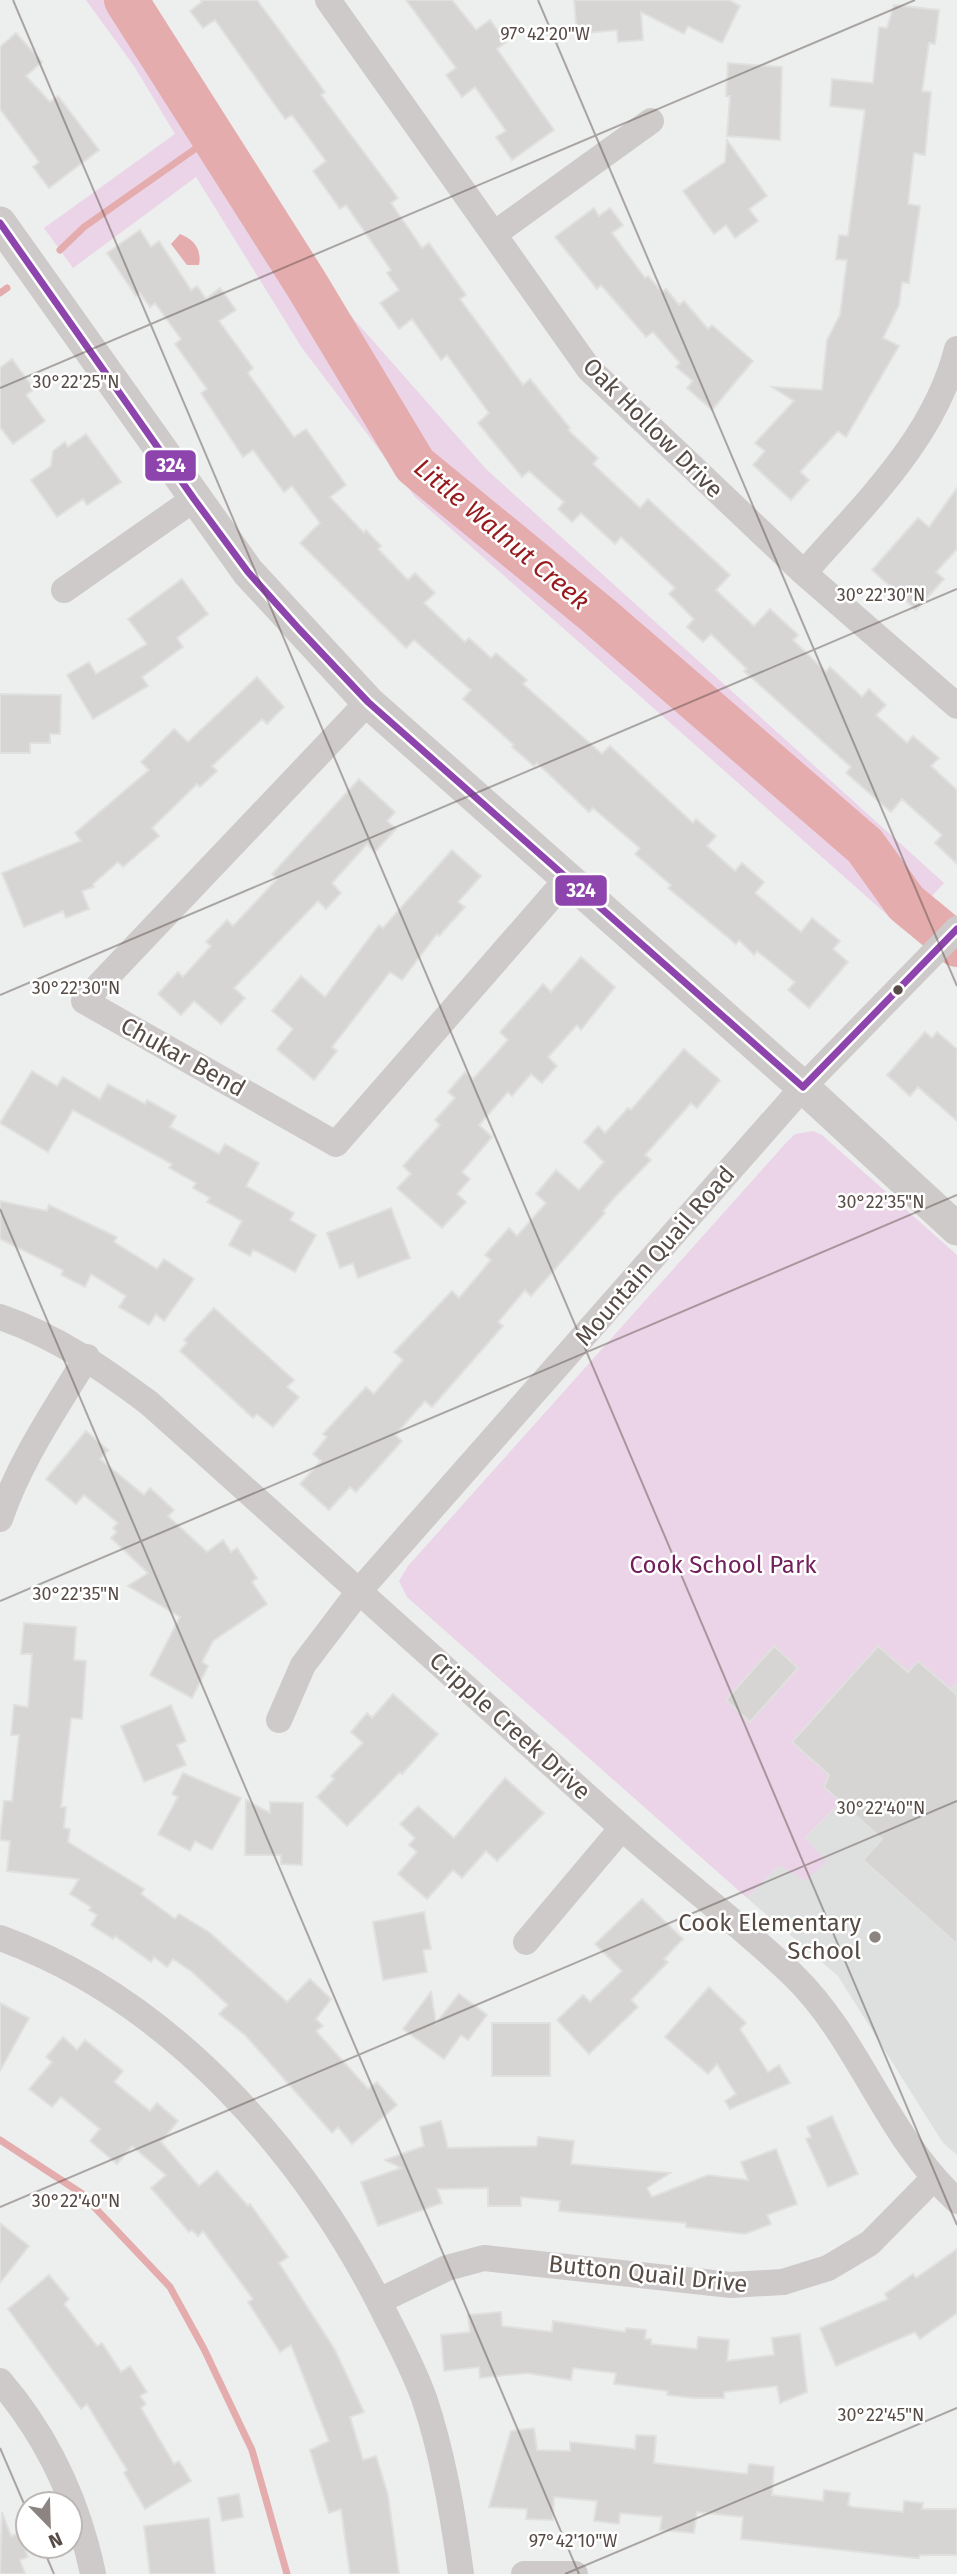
<svg xmlns="http://www.w3.org/2000/svg" width="957" height="2574" viewBox="0 0 957 2574" font-family="'Fira Sans',sans-serif">
  <style>
    .education { fill: #dee0e0 }
    .green { fill: #ebd4e7 }
    .water { fill: #e5acad }
    .lines { fill: none; stroke-linecap: round; stroke-linejoin: round }
    .stream { stroke: #e5acad; stroke-width: 7 }
    .river { stroke: #e5acad; stroke-width: 44 }
    .building { fill: #d6d5d4; stroke: #e0e0df; stroke-width: 2 }
    .minor { stroke: #cecac9; stroke-width: 26 }
    .tertiary { stroke: #cecac9; stroke-width: 33 }
    .bus-1-casing { stroke: #fff; stroke-width: 12 }
    .bus-1 { stroke: #8e44ad; stroke-width: 7 }
    .ticks { fill: none; stroke: #574b46; stroke-width: 2; stroke-opacity: 0.45 }
    .bus-dot { fill: #574b46; stroke: #fff; stroke-width: 2.5 }
    .poi-dot { fill: #8c8481; stroke: #fff; stroke-width: 2.5 }
    .labels { text-anchor: middle; stroke-width: 5; stroke-linejoin: round; paint-order: stroke }
    .street-label { font-size: 24px; fill: #574b46; stroke: #fff }
    .park-label { font-size: 24px; fill: #70205a; stroke: #fff }
    .poi-label { font-size: 24px; fill: #574b46; stroke: #fff; text-anchor: end }
    .water-label { font-size: 26px; font-style: italic; fill: #961a1d; stroke: #fff }
    .ticks-label { font-size: 18px; text-anchor: middle; fill: #574b46; stroke: #fff; stroke-width: 5; stroke-linejoin: round; paint-order: stroke }
    .line-badge { stroke: #fff; stroke-width: 2.5 }
    .badge-label { font-size: 19px; text-anchor: middle; font-weight: bold; fill: #fff }
  </style>
  <rect width="100%" height="100%" fill="#edeeee"/>
  <path class="education" d="M957,1682v473l-14,-12 -105,-167 -91,-78z"/>
  <path class="green" d="M86,0h64l194,308 142,161 458,414 -42,45 -487,-431 -113,-149 -106,-171 -123,91 -29,-40 131,-94 -41,-68z
    M813,1131l9,4 135,120v427l-152,156 21,23 -20,20 -27,-16 -32,33 -340,-301 -8,-16 9,-15 377,-422 10,-10z"/>
  <path class="water" d="M180,234c14,5 22,16 19,31h-12l-16,-21z"/>
  <g class="lines">
    <path class="stream" d="M60,250l24,-23 128,-90
      M0,293l7,-5
      M0,2140l81,53 89,94 34,62 48,101 35,124"/>
    <path class="river" d="M126,0l179,282 110,183 184,151 266,230 41,57 51,42"/>
  </g>
  <path class="building" d="M201,0h56l68,92 -4,3 77,103 -7,5 31,45 7,-5 37,52 -6,4 63,86 7,-6 40,49 -2,2 30,28 -5,6 47,44 8,-9 82,76 -14,15 38,36 16,-17 28,26 -5,5 33,32 4,-5 32,30 7,-8 17,16 -10,10 31,28 6,-7 26,22 -8,8 26,24v74l-22,-21 7,-8 -40,-36 -11,13 -45,-39 5,-6 -107,-96 3,-2 -36,-35 -8,8 -16,-15 7,-8 -25,-25 6,-6 -54,-51 -6,7 -34,-31 -9,9 -14,-13 6,-7 -35,-31 -7,6 -44,-54 11,-10 -42,-58 -6,5 -29,-41 -13,10 -19,-26 19,-13 -12,-17 4,-3 -45,-65 -6,4 -27,-38 13,-10 -34,-46 -7,4 -70,-99 -12,8 -13,-17 12,-9z
    M406,0h46l24,30 14,-10 16,22 -9,7 57,81 -42,30 -16,-23 10,-6 -31,-44 -13,10 -16,-22 10,-7z
    M574,0h155l11,6 -18,37 -34,-17 -4,8 -43,-22 2,28 -25,2 -1,-12 -40,4z
    M894,5l45,5 -4,34 -6,-1 -7,48 9,1 -6,63 -11,-2 -6,51 12,2 -11,77 -7,-1 -3,23 -16,33 16,8 -53,91 -8,-6 -38,41 9,8 -18,20 -38,-35 12,-14 -10,-8 39,-42 -22,-14 50,3 5,-50 13,-25 7,-55 -11,-1 3,-24 9,1 17,-126 -35,-4 2,-27 41,4 6,-56 8,1z
    M16,33l26,29 -16,14 24,26 8,-6 41,54 -50,38 -16,-21 6,-5 -39,-53v-62z
    M728,63l54,4 -2,73 -53,-4 3,-40h-4z
    M727,140l40,56 -18,13 9,12 -23,17 -9,-13 -12,9 -31,-43 42,-29z
    M594,208l5,8 11,-8 13,17 -11,8 33,45 3,-2 14,16 4,-3 13,16 5,-4 24,28 4,-4 41,36 -41,49 -25,-22 6,-7 -17,-14 4,-4 -27,-31 -7,5 -45,-52 -4,4 -42,-52z
    M140,230l11,17 8,-6 32,49 6,-4 9,13 14,-11 16,22 -17,11 34,47 -5,5 46,64 12,-8 40,56 -16,12 34,36 2,-3 15,16 -3,3 30,31 7,-7 20,20 -11,10 41,39 4,-4 22,20 5,-5 31,27 -4,4 79,70 8,-8 83,77 3,-4 20,17 -9,10 28,25 7,-8 22,19 -9,11 46,39 11,-14 28,23 -7,8 15,13 -39,46 -21,-18 7,-8 -38,-31 -3,4 -15,-15 -3,4 -68,-56 3,-3 -36,-31 5,-6 -47,-40 -4,4 -52,-49 -3,3 -22,-19 2,-2 -51,-46 8,-9 -57,-50 -8,8 -106,-105 20,-20 -28,-37 -8,6 -31,-42 -10,7 -42,-64 6,-4 -32,-45 6,-5 -26,-36 -5,4 -10,-14 -4,3 -29,-43z
    M12,359l22,30 -8,6 19,26 -32,23 -13,-17v-59z
    M86,434l35,48 -34,23 -4,-6 -26,18 -26,-37 20,-14 2,-15 12,-9 3,5z
    M957,488v61l-21,23 8,7 -28,31 -44,-40 46,-52 11,9z
    M182,579l26,35 -31,24 6,9 -41,30 6,9 -55,33 -26,-44 22,-13 7,12 51,-30 -19,-25z
    M257,677l27,30 -17,17 -5,-5 -50,47 5,5 -17,16 -3,-3 -45,44 7,8 -36,31 -5,-5 -25,22 1,3 -12,4 7,18 -23,9 -3,-7 -39,16 -22,-54 79,-32 -6,-8 74,-63 -8,-8 33,-33 14,13z
    M0,694l61,1 -1,39h-10v9h-20v10h-30z
    M359,779l36,33 -8,9 9,8 -21,23 -8,-8 -35,39 9,10 -15,16 -8,-8 -84,87 11,10 -24,26 -27,-23 -13,14 -23,-21 20,-22 5,5 28,-31 -5,-4 21,-22 6,6 17,-18 27,-29 -5,-5z
    M452,850l29,26 -23,26 7,5 -26,29 -2,-2 -35,46 -12,-8 -58,75 5,4 -23,29 -37,-31 16,-20 -21,-18 29,-35 24,21 54,-72 4,3z
    M581,957l34,30 -34,43 -4,-5 -29,32 9,9 -15,17 -11,-9 -19,22 -4,-4 -29,33 13,12 -30,35 8,7 -13,15 9,8 -24,26 -45,-40 14,-14 -8,-8 37,-41 -5,-5 20,-22 -7,-6 17,-20 8,7 35,-39 -8,-8 43,-48 8,8z
    M925,1032l7,6 5,-6 20,17v72l-39,-34 -8,9 -23,-21z
    M684,1049l36,31 -23,28 -6,-5 -46,52 6,5 -36,37 -12,14 2,2 -74,83 -6,-6 -27,32 5,4 -71,81 -7,-6 -30,34 7,6 -16,18 -30,33 -6,-5 -21,23 -29,-26 21,-23 -8,-7 14,-17 -4,-3 43,-47 8,7 29,-34 -9,-8 58,-61 7,7 32,-38 -6,-5 24,-27 8,8 29,-33 -10,-9 20,-24 23,20 25,-28 -20,-20 14,-16 7,7 23,-25 3,2z
    M32,1071l25,15 6,-9 37,22 8,-15 37,20 2,-4 29,16 -6,11 49,27 6,-10 34,19 -13,23 48,27 -4,7 26,15 -21,37 -35,-19 -7,-3 -3,6 -21,-11 13,-24 -35,-19 3,-4 -17,-10 3,-5 -27,-15 3,-4 -99,-54 -25,42 -48,-29z
    M0,1201l47,10 2,-6 68,32 -3,5 43,27 7,-10 30,20 -30,42 -8,-7 -7,11 -30,-18 7,-11 -35,-22 -6,13 -24,-12 2,-5 -63,-31z
    M391,1208l19,50 -52,20 -5,-15 -13,5 -13,-35z
    M214,1308l80,72 -7,7 12,10 -26,30 -16,-13 -4,4 -73,-67 7,-8 -3,-3z
    M86,1431l22,19 -8,9 44,36 6,-7 24,22 -6,6 39,36 16,-12 8,12 6,-4 20,30 -5,4 15,22 -54,37 -11,21 6,4 -16,32 -42,-23 30,-58 -52,-31 20,-13 -37,-35 6,-6 -4,-4 5,-5 -34,-28 -8,9 -30,-25z
    M24,1623l52,4 -2,33 12,1 -4,58 -11,-1 -10,89h5l-2,21 6,1 -2,13 76,47 -3,5 34,25 4,-5 30,18 78,70 23,-23 21,20 -15,20 7,7 -7,5 52,58 9,-7 20,23 -45,39 -14,-17 -6,6 -86,-97 -27,-22 9,-9 -37,-34 -18,-12 -6,8 -13,-10 -3,5 -36,-26 -2,3 -22,-14 6,-10 -8,-5 2,-3 -21,-13 9,-15 -72,-8 3,-30 -10,-1v-3l4,-36h8l7,-66h-8l3,-30 14,2 4,-53h-11z
    M774,1646l24,22 -48,54 -24,-22z
    M878,1646l30,26 10,-11 39,34v249l-94,-84 19,-21 -58,-52 5,-12 -37,-33z
    M393,1694l45,40 -36,40 -2,-2 -53,54 -30,-29 17,-18 -3,-3 32,-33 -12,-11 16,-19 5,5z
    M171,1705l15,36 -9,4 9,20 -42,17 -23,-56z
    M183,1773l58,25 -29,52 -17,-9 -5,10 -32,-17 20,-37 -6,-3z
    M505,1778l39,35 -47,48 -11,-10 -24,27 -9,-8 -26,29 -29,-25 19,-22 -8,-7 6,-7 -15,-14 18,-18 36,32z
    M246,1800l24,13v-11l33,1 -1,62 -21,-1v-9h-36z
    M642,1899l41,40 -19,20 4,3 -37,38 7,7 -49,47 -32,-34 26,-25 7,7 32,-31 -27,-27z
    M424,1912l7,37 -8,1 4,22 -44,8 -10,-58z
    M709,1987l37,36 -6,6 28,43 11,-7 11,18 -60,26 -5,-8 11,-7 -19,-30 -9,10 -43,-37z
    M431,1992l5,31 23,-29 28,21 -19,25 -7,-5 -17,24 -41,-30z
    M0,2003l29,15 -29,53z
    M492,2023h58v53h-58z
    M63,2037l14,13 8,-10 38,31 -9,11 36,29 7,-8 21,18 -17,21 38,44 18,-15 31,35 2,-2 38,53 -9,6 56,87 29,62 -14,5 13,43 13,-4 12,39 11,79h-49l-9,-65 -12,4 -19,-63 19,-9 -38,-96 -11,7 -32,-50 5,-3 -50,-68 -5,5 -6,-6 -3,2 -38,-44 15,-13 -34,-29 -15,18 -27,-23 10,-12 -39,-32 -9,10 -23,-18 23,-27 -6,-5z
    M832,2116l26,58 -30,13 -22,-48 5,-2 -4,-10z
    M441,2121l7,27 89,-2 1,-9 36,4 -3,23 99,9 -23,15 5,9 56,-22 40,5 -7,-18 35,-13 21,55 -30,11 4,9 -26,10 -59,-7v-4l-127,-12 1,-10 -39,-4v9h-33v-18l-51,1 5,14 -64,23 -17,-44 40,-14 -16,-8 39,-14 -4,-19z
    M0,2223l29,23 -29,37z
    M957,2249v64l-37,26 -5,-7 -79,34 -16,-38 68,-29 -3,-5 28,-20 3,4z
    M49,2275l20,24 -5,5 33,42 5,-3 19,29 9,-6 17,26 -7,4 6,8 -5,4 33,56 5,-3 12,20 -46,28 -21,-36 3,-3 -40,-66 -6,5 -73,-100z
    M501,2312l1,14 50,6 1,-11 72,11 1,-4 20,2 -1,9h6v5l46,5 1,-12 31,3 -2,21 47,-6 -2,-17 28,-4 7,58 -27,11 -3,-17 -53,6v6h-30l-27,-3 1,-4 -54,-7 2,-11 -43,-5 -2,12 -44,-7 -47,5 -1,-11 -35,4 -3,-36 29,-3 -2,-17z
    M534,2428l3,22 33,1v-9l65,7 1,-14 20,1 -2,27 93,11 2,-10 25,3 -2,28 51,6 1,-11 26,3 -2,12 4,2 51,5 1,-11 19,2 -1,6h35v46h-37l-1,3h-4l-174,-19 2,-22 -46,-5 -3,21 -34,-3 2,-13 -42,-4 -1,11 -25,-3 3,-20 -43,-4 -1,23 -27,-1 1,-10 -38,-2 22,-76z
    M239,2494l4,23 -21,4 -4,-23z
    M2,2512l9,24 8,-3 9,24 -8,3 5,14h-25z
    M209,2518l6,56h-65l-6,-48z"/>
  <g class="lines">
    <path class="minor" d="M328,0l261,369 215,204 153,133
      M494,234l157,-113
      M804,573c59,-68 130,-133 153,-224
      M64,590l130,-91
      M368,702l-284,299 252,143 231,-265
      M0,1317c56,19 102,51 149,86 157,140 313,281 470,422 56,51 119,97 174,150 67,65 92,160 164,226
      M0,1519c20,-59 55,-109 87,-162
      M279,1720l24,-55 57,-75 443,-503 154,-158
      M0,1938c174,63 309,220 388,382 13,25 26,51 36,78 19,56 29,117 37,176
      M526,1942l96,-114
      M379,2301l68,-33 37,-10 247,27 52,-3 45,-14 42,-25 63,-64
      M0,2381c48,56 78,121 93,193
      M524,2574h51"/>
    <path class="tertiary" d="M0,223l248,349 120,130 435,385 154,142"/>
    <defs>
      <path id="bus-1" d="M0,223l194,276 54,73 51,57 69,73 435,385
        M803,1087l154,-158"/>
    </defs>
    <use href="#bus-1" class="bus-1-casing"/>
    <use href="#bus-1" class="bus-1"/>
  </g>
  <path class="ticks" d="M13,0l944,2225M538,0l419,986M0,388l915,-388M0,995l957,-406M0,1209l579,1365M0,1601l957,-406M0,2207l957,-406M0,2448l28,65M42,2546l12,28M565,2574l392,-166"/>
  <circle class="bus-dot" cx="898" cy="990" r="6"/>
  <circle class="poi-dot" cx="875" cy="1937" r="7"/>
  <g class="labels">
    <g class="street-label">
      <text transform="translate(653 428) rotate(45)" y="8">Oak Hollow Drive</text>
      <text transform="translate(183 1057) rotate(29)" y="8">Chukar Bend</text>
      <text transform="translate(655 1256) rotate(-49)" y="8">Mountain Quail Road</text>
      <text transform="translate(510 1726) rotate(42)" y="8">Cripple Creek Drive</text>
      <text transform="translate(648 2274) rotate(6)" y="8">Button Quail Drive</text>
    </g>
    <g class="park-label">
      <text x="723" y="1573">Cook School Park</text>
    </g>
    <g class="poi-label">
      <text x="861" y="1931">Cook Elementary<tspan x="861" dy="28">School</tspan></text>
    </g>
    <g class="water-label">
      <text transform="translate(502 534) rotate(40)" y="9">Little Walnut Creek</text>
    </g>
  </g>
  <g class="ticks-label">
    <text x="545" y="40">97°42'20"W</text>
    <text x="76" y="388">30°22'25"N</text>
    <text x="881" y="601">30°22'30"N</text>
    <text x="76" y="994">30°22'30"N</text>
    <text x="881" y="1208">30°22'35"N</text>
    <text x="76" y="1600">30°22'35"N</text>
    <text x="881" y="1814">30°22'40"N</text>
    <text x="76" y="2207">30°22'40"N</text>
    <text x="881" y="2421">30°22'45"N</text>
    <text x="573" y="2547">97°42'10"W</text>
  </g>
  <g class="line-badge">
    <rect x="144" y="449" width="53" height="33" rx="7" fill="#8e44ad"/>
    <rect x="554" y="874" width="54" height="33" rx="7" fill="#8e44ad"/>
  </g>
  <g class="badge-label">
    <text x="171" y="472">324</text>
    <text x="581" y="897">324</text>
  </g>
  <g transform="translate(49 2525) rotate(157)"><circle r="33" fill="#ffffff" stroke="#bcb7b5" stroke-width="2"/>
  <path d="M0-5L12 26L0 18L-12 26Z" fill="#8c8481"/>
  <text y="-10" font-size="19" font-weight="bold" text-anchor="middle" fill="#574b46">N</text>
  </g>
</svg>
